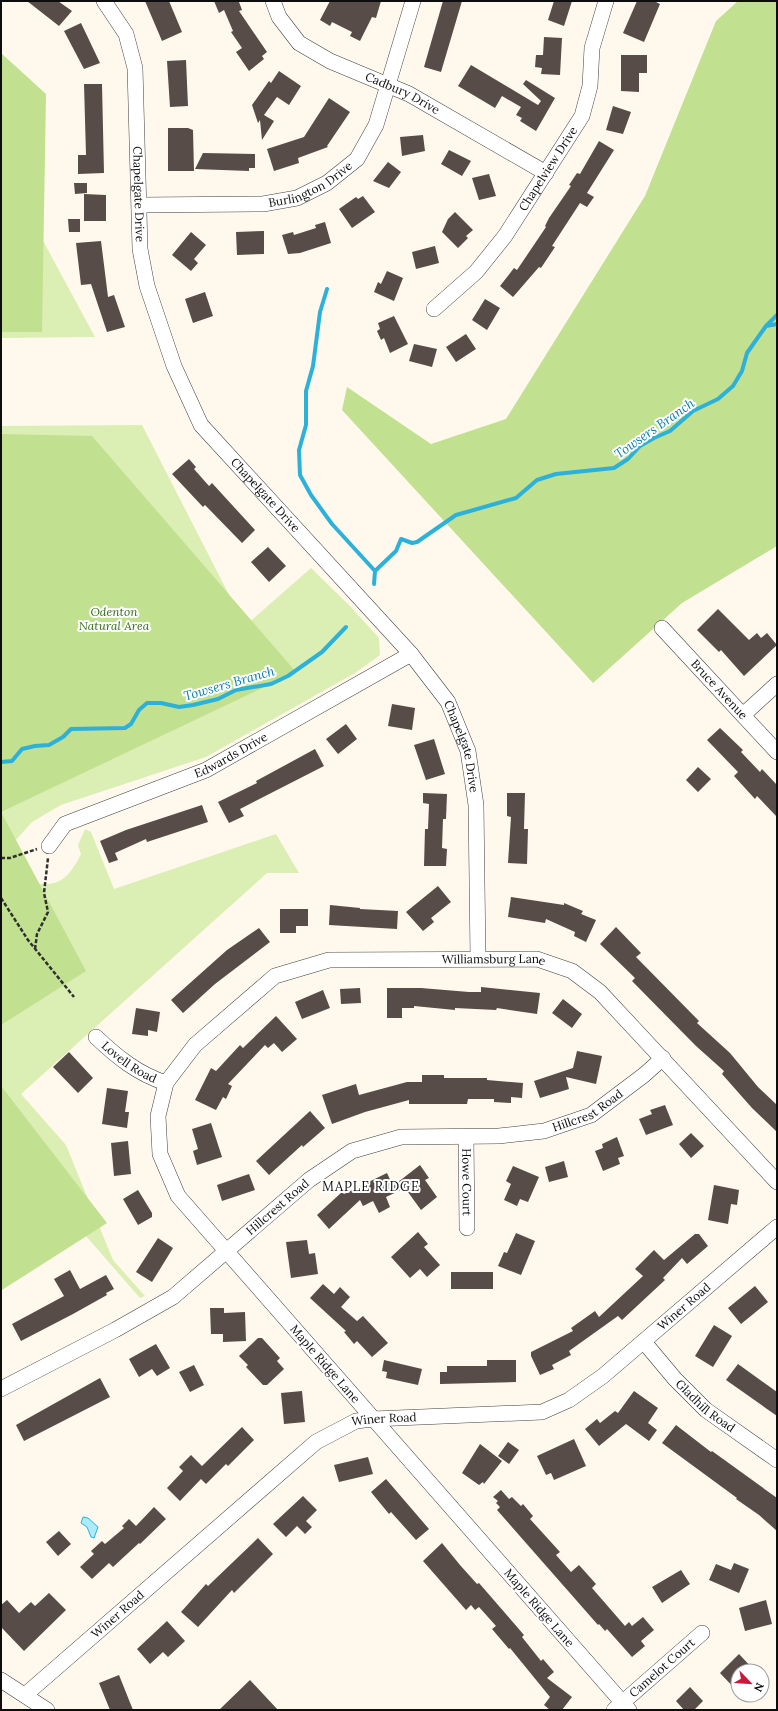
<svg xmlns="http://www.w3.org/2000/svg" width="778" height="1711" viewBox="0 0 778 1711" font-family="Lora,serif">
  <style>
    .green { fill: #dbeeb3 }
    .forest { fill: #c1e090 }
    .water { fill: #acebfc; stroke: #2cb1db }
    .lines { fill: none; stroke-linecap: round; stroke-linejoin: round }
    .stream { stroke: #2cb1db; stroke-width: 4 }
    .building { fill: #574c48 }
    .street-casing { stroke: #404040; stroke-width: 16 }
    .path { stroke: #2f2f2f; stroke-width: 2.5; stroke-dasharray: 4 2; stroke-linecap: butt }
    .street { stroke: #fff; stroke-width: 15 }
    .labels { text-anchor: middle; stroke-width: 4; stroke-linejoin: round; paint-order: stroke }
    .street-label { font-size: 12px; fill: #0d0d0d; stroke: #fff }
    .park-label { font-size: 12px; font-style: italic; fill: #366c17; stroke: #fff }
    .water-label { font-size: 13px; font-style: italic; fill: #0a7fac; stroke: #fff }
    .neighbourhood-label { font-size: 13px; letter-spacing: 1px; fill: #0d0d0d; stroke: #fff }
  </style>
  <rect width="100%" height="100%" fill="#fff9ed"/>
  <path class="green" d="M1,61l33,163 61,113 -94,1z
    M142,425l103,201 66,-58 39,38 29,32 1,17 -25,18 -149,84 -145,48 -29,17 -17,19 19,42c26,5 36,-7 47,-29l-3,-9 7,-16 6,3 23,57 162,-55 23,39h-32l-246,221 45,51 47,115 32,36 -5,2 -75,-86 -64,34v-820z"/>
  <path class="forest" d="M738,1h39v545l-95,57 -89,80 -251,-273 5,-23 84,57 75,-25 139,-223 71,-175z
    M1,53l45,41 -4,238h-41z
    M1,434l91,2 204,236 -295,140 85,159 -85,54z
    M1,1086l106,137 -105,67 -1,-2z"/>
  <path class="water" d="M83,1517l5,1 10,9 -4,11 -3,-1 -4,-10 -6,-4z"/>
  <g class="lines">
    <path class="stream" d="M327,289l-7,23 -7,54 -7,25v34l-7,25 1,25 11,20 21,29 43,47
      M766,326l11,-2
      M374,584l1,-13 21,-20 5,-12 11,4 5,-1 39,-27 60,-17 21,-18 19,-6 58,-6 14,-9 12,-13 14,-8 16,-7 23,-20 25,-12 15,-13 9,-15 5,-18 19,-27 11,-11
      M1,762l11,-1 10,-12 13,-3 14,-1 14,-8 8,-8 54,-1 6,-4 8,-14 8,-7h14l18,4 14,-2 25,-6 18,-9 35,-6 17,-8 34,-24 24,-25"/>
  </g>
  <path class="building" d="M27,1h31l14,10 -13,15z
    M145,1h24l13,31 -20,9z
    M214,1h26l-1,1 3,8 -3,1 28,41 -5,4 2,3 -15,12 -13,-19 6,-4 -11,-16 2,-1 -9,-21 -5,3z
    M330,1h51l-5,17 -4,-1 -12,24 -10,-5 2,-4 -20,-10 -2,4 -10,-6z
    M443,1h19l-21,71 -17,-5z
    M554,1h18l-8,25 -16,-6z
    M637,1h17l6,3 -16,38 -21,-9z
    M81,23l19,40 -16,6 -20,-38z
    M544,37l18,1 -2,37 -19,-1 1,-6 -7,-1 1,-12h7z
    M621,55h26v18h-8v19l-18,-1z
    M186,60l2,46 -18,1 -3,-46z
    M471,65l67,40 3,-4 -18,-17 3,-4 29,18 -19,33 -16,-10 2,-3 -6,-3 5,-8 -19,-11 -7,12 -37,-22z
    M279,71l22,15 -12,19 -12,-8 -13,18 10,6 -12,19 -2,-20 -2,3 -6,-18 17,-24 2,2z
    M84,84h18l2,89 -26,1v-19h8z
    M329,98l21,14 -23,34 1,1 -30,11 1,5 -25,8 -7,-22 37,-12z
    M613,106l18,6 -8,22 -17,-4z
    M168,128h20l5,2 1,41h-26z
    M423,135l2,16 -23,5 -2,-19z
    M599,141l15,9 -27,43 7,4 -7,10 -7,-4 -28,43 3,1 -14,21 -2,-1 -26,30 -13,-11 14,-18 3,2 29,-43 -1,-1 4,-8 22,-32 -2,-1 8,-12 3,1z
    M449,150l22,11 -9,15 -21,-12z
    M203,153l52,1v14h-6v3l-54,-2z
    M388,162l13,10 -12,16 -16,-7z
    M489,174l7,22 -17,4 -7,-22z
    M74,183h13v10l-12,1z
    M84,194l22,1v26h-22z
    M363,196l12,16 -23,16 -13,-19 17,-12 2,2z
    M455,212l18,18 -7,6 2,2 -10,10 -16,-16 6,-13z
    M68,219h12v13h-11z
    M325,222l6,21 -31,10 -12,1 -6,-19 11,-3 1,3 22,-7 -1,-3z
    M264,231v23l-27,1 -1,-23z
    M191,232l15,13 -12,14 4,4 -7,8 -19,-16z
    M101,241l7,56 6,-2 11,32 -18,5 -16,-48 -10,1 -5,-42z
    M435,246l4,17 -23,6 -4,-17z
    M387,271l16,7 -9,23 -20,-9 4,-10 3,2z
    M205,292l8,24 -20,7 -8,-24z
    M485,299l15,9 -13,22 -15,-10z
    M394,316l14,28 -18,9 -6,-15 -3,2 -4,-9 3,-2 -2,-6z
    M466,334l10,15 -20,13 -10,-15z
    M414,344l23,5 -5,18 -23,-6z
    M189,459l7,8 -2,2 15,17 3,-3 43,47 -13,13 -37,-38 -2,2 -31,-33z
    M268,547l18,19 -17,16 -18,-20z
    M718,609l31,31 8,-7 4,5 6,-5 10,12 -33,31 -23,-26 -2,2 -22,-22z
    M392,704l23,4 -3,22 -24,-4z
    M346,724l11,15 -19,15 -12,-15z
    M720,728l23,22 -2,2 19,20 2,-3 15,16v32l-20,-21 -2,3 -21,-23 4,-4 -31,-32z
    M434,739l11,35 -19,6 -12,-35z
    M315,749l9,17 -84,43 4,7 -15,7 -11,-21 39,-19 -1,-2z
    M698,767l13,12 -13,13 -12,-12z
    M423,793l24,1 -1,25h-3l-1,29 5,1 -1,17h-22l1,-37h3l1,-25 -6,-1z
    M507,793h18l-1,36h4l-1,35 -19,-1 3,-46 -4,-1z
    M202,805l6,17 -61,20 -1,-3 -31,14 3,7 -9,3 -9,-22 26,-11z
    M438,886l13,16 -20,16 3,4 -11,9 -17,-19z
    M511,897l53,8v-2l19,8 -2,3 15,6 -10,22 -12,-6 1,-4 -29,-13 -1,4 -37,-6z
    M330,905l30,3v1l38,2 -1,18 -68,-4z
    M280,909h28v17h-12v7h-16z
    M616,927l25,26 -5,4 63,64 -2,2 33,30 28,34 19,18v27l-25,-24 -30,-34 2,-3 -28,-25 -64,-65 3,-3 -35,-34z
    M259,928l11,14 -55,42 -32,29 -12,-13 56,-50z
    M481,987l59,6 -3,21 -40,-6 -1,2 -41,-2v2l-41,-4v2h-12v10h-15v-30h34l48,4h12z
    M360,988l1,15 -20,1 -1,-15z
    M323,990l7,18 -28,11 -7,-17z
    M563,999l19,15 -10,14 -20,-15z
    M136,1008l24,4 -3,20 -9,-2v6l-16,-2z
    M276,1016l21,23 -15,13 -8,-9 -6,5 -3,-3 -37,39 4,2 -6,13 -3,-2 -7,13 -21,-10 16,-32 5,3 24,-26 3,3z
    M577,1051l25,5 -6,28 -30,-7 3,12 -29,9 -6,-17 39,-13z
    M69,1052l24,26 -15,15 -25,-26z
    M422,1075h22v3h43v2l36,3 -1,15 -11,-1v6l-17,-1v-3h-26l-1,5h-58v-4l-44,12 -33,12 -10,-29 34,-11 3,11 48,-13h15z
    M107,1088l21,3 -3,21h4l-2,16 -25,-4z
    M665,1105l8,20 -27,10 -7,-16 13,-5 -2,-4z
    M310,1111l15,17 -22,19 -1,-2 -33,30 -13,-14z
    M211,1123l11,34 -25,8 -4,-14 5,-2 -6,-20z
    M691,1133l13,13 -13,12 -12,-14z
    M617,1137l7,19 -6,2 2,6 -17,7 -8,-20 8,-3 -1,-4z
    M128,1141l3,33 -17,2 -3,-33z
    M564,1161l4,16 -19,5 -4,-15z
    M420,1165l9,13 -4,2 12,17 -16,13 -16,-22 -19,9 4,10 -11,6 -6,-12 -10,5 -3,-6 -31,29 -12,-14 25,-23 2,2 43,-21 6,13z
    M513,1166l26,11 -11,25 -8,-3 -3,7 -13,-6 7,-16 -5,-3z
    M249,1174l6,16 -33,11 -5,-16z
    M714,1185l25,5 -2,15 -6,-1 -3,20 -20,-4z
    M138,1190l14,23v4l-14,8 -15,-26z
    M418,1232l10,12 -4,3 16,18 -13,12 -7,-8 -10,9 -19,-21z
    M516,1233l19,8 -14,34 -23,-9 6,-14 3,1z
    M695,1234h4l9,12 -21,18 -5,-6 -19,20 2,2 -43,40 -4,-4 -49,35 2,4 -19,10 2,4 -14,6 -9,-19v-4l42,-21 -2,-3 24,-17 4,6 44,-41 -8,-7 19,-19 10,10z
    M158,1238l15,10 -21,34 -16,-10z
    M307,1240l2,14 6,-1 3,21 -27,4 -5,-36z
    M70,1270l10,19 26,-14 8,14 -8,4 1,2 -34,19 -52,27 -9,-17 52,-28 -10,-17z
    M451,1272h42v17h-42z
    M323,1284l11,10 6,-7 10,10 -9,10 16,14 6,-5 25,27 -16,14 -15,-16 -3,3 -10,-12 2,-1 -36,-33z
    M755,1286l13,16 -27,22 -13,-16z
    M210,1308h14v5l21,-1 1,29 -23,1v-8h-12z
    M714,1325l18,11 -19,31 -18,-11z
    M258,1338h4l18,20 -3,3 7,8 -17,16h-4l-17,-18 2,-2 -9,-9z
    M156,1344l14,24 -13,8 -5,-7 -13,8 -10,-18z
    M384,1360l38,9 -4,16 -32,-7 1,-6 -5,-1z
    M487,1360h29v22l-76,2v-12h7v-6h40z
    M738,1364l39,28v24l-51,-36z
    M194,1365l10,20 -14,7 -11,-20z
    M100,1378l10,19 -86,44 -8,-16z
    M302,1391l3,31 -21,2 -3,-31z
    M634,1391l24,17 -10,15 9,7 -8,11 -23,-17 -27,22 -14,-17 12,-10 3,4 15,-12 3,2z
    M676,1425l35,27 1,-1 65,47v33l-18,-16 -23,-16 1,-1 -75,-55z
    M242,1427l12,13 -26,26 -2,-2 -20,20 -5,-5 -21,22 -13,-13 16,-17 -4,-4 12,-12 11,11z
    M574,1439l12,27 -32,14 -3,-7 -5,2 -9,-19z
    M508,1442l11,8 -10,14 -11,-8z
    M480,1444l22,17 -18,23 -1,-2 -4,3 -17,-12z
    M368,1457l5,17 -34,8 -5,-17z
    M386,1479l43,50 -13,11 -25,-28 -2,2 -18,-22z
    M501,1490l8,9 3,-2 9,9 2,-2 10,12 -3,3 30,33 -4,3 15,17 8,-7 17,19 -4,4 33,38 4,-4 3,4 11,-9 11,13 -13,11 4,5 -13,11 -25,-28 -2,2 -6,-7 -1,1 -101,-115 3,-3 -4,-4 2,-2 -5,-4z
    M303,1496l14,14 -11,11 6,6 -7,7 -8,-8 -11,11 -13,-13z
    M154,1507l12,12 -26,25 -1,-1 -26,24 -4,-4 -17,16 -12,-12 14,-13 -3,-3 11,-10 3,3 19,-16 -2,-2 7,-7 7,7z
    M59,1531l12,13 -13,12 -12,-14z
    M258,1538l15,16 -39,39 -2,-3 -34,37 -17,-15 25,-28 2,2z
    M442,1543l18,22 17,19 2,-1 45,52 -2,2 19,24 2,-2 11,13 -7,6 25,19 -10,13h-12l-6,-5 6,-8 -40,-49 -1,1 -17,-20 4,-3 -17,-19 -4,3 -4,-5 -5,5 -43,-49z
    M734,1563l15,6 -10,24 -30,-13 7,-16 15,6z
    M681,1570l9,14 -28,19 -10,-16z
    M49,1593l17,17 -42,41 -23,-24v-22l6,-5 12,13 12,-11 4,4z
    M766,1600l6,24 -27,7 -6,-23z
    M167,1621l18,20 -17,16 -5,-5 -13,12 -13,-15z
    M739,1654l16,17h-17v21l-18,-19z
    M119,1675l14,35h-23l-11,-27z
    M250,1680l28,30h-59z
    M690,1687l13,14 -9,9h-10l-8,-9z"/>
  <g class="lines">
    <defs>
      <g id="street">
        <path id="s1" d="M104,1l22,33 9,34 5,181 7,37 27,80 27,59 210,229 37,48 20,49 8,54 2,153"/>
        <path id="s2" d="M273,1l6,16 20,26 31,18 79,33 137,79"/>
        <path id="s3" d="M140,205l123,-1 34,-6 30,-15 30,-24 19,-34 37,-124"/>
        <path id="s4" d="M434,309l42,-37 29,-36 77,-120 8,-30 2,-38 14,-47"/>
        <path id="s5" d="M662,628l115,124"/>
        <path d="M743,715l34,-31"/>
        <path id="s6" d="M49,846l16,-22 141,-54 205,-116"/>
        <path id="s7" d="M96,1037c21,20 42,37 70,46"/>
        <path id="s8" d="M466,1137l1,91"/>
        <path id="s9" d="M644,1342l31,37 31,31 71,50"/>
        <path id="s10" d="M1,1389l114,-59 58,-33 136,-117 43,-29 49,-14 98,-1 45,-5 47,-16 53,-40 19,-17"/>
        <path d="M1,1680l46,30"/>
        <path id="s11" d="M25,1695l291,-253 40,-21 17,-2 169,-7 27,-12 34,-24 174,-149"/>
        <path id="s12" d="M614,1710l88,-77"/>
        <path id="s13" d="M629,1710l-451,-514 -18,-42 -2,-38 8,-33 29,-38 80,-69 54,-16 208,-1 35,12 28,21 177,190"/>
      </g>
    </defs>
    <use href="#street" class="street-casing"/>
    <path class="path" d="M1,858h9l27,-9
      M1,898l27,42 46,57
      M35,949l2,-15 11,-22 -4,-19 4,-35"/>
    <use href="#street" class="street"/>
  </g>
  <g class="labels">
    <g class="street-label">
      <text dy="4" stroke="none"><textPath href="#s2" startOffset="165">Cadbury Drive</textPath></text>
      <text dy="4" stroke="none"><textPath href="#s4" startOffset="182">Chapelview Drive</textPath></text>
      <text dy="4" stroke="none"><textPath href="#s3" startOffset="175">Burlington Drive</textPath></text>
      <text dy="4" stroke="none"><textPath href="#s1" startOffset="201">Chapelgate Drive</textPath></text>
      <text dy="4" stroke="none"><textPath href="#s1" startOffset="538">Chapelgate Drive</textPath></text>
      <text dy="4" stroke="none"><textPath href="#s5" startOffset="84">Bruce Avenue</textPath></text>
      <text dy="4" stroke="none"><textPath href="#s1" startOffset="861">Chapelgate Drive</textPath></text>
      <text dy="4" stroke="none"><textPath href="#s6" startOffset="207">Edwards Drive</textPath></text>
      <text dy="4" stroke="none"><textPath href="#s13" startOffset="1176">Williamsburg Lane</textPath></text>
      <text dy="4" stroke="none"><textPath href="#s7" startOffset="42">Lovell Road</textPath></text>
      <text dy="4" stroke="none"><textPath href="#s10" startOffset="669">Hillcrest Road</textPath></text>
      <text dy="4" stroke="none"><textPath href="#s8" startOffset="45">Howe Court</textPath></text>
      <text dy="4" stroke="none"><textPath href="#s10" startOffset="333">Hillcrest Road</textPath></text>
      <text dy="4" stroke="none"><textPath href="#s11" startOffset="795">Winer Road</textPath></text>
      <text transform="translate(325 1364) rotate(49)" y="4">Maple Ridge Lane</text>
      <text dy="4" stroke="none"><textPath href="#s9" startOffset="89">Gladhill Road</textPath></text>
      <text dy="4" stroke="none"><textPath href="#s11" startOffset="459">Winer Road</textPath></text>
      <text transform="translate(539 1608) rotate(49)" y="4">Maple Ridge Lane</text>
      <text dy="4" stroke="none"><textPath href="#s11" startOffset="123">Winer Road</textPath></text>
      <text dy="4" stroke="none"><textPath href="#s12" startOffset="64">Camelot Court</textPath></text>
    </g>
    <g class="park-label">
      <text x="114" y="616">Odenton<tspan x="114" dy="14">Natural Area</tspan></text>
    </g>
    <g class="water-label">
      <text transform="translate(654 428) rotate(-35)" y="5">Towsers Branch</text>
      <text transform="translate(229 683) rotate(-16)" y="5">Towsers Branch</text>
    </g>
    <g class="neighbourhood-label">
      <text x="371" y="1191">MAPLE RIDGE</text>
    </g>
  </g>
  <rect width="778" height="1711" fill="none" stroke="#0d0d0d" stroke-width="4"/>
  <g transform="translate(750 1683) rotate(115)"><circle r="19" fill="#ffffff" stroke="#9e9e9e"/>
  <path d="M0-3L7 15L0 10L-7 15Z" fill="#cb173c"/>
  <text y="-6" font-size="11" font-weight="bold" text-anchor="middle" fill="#0d0d0d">N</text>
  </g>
</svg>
